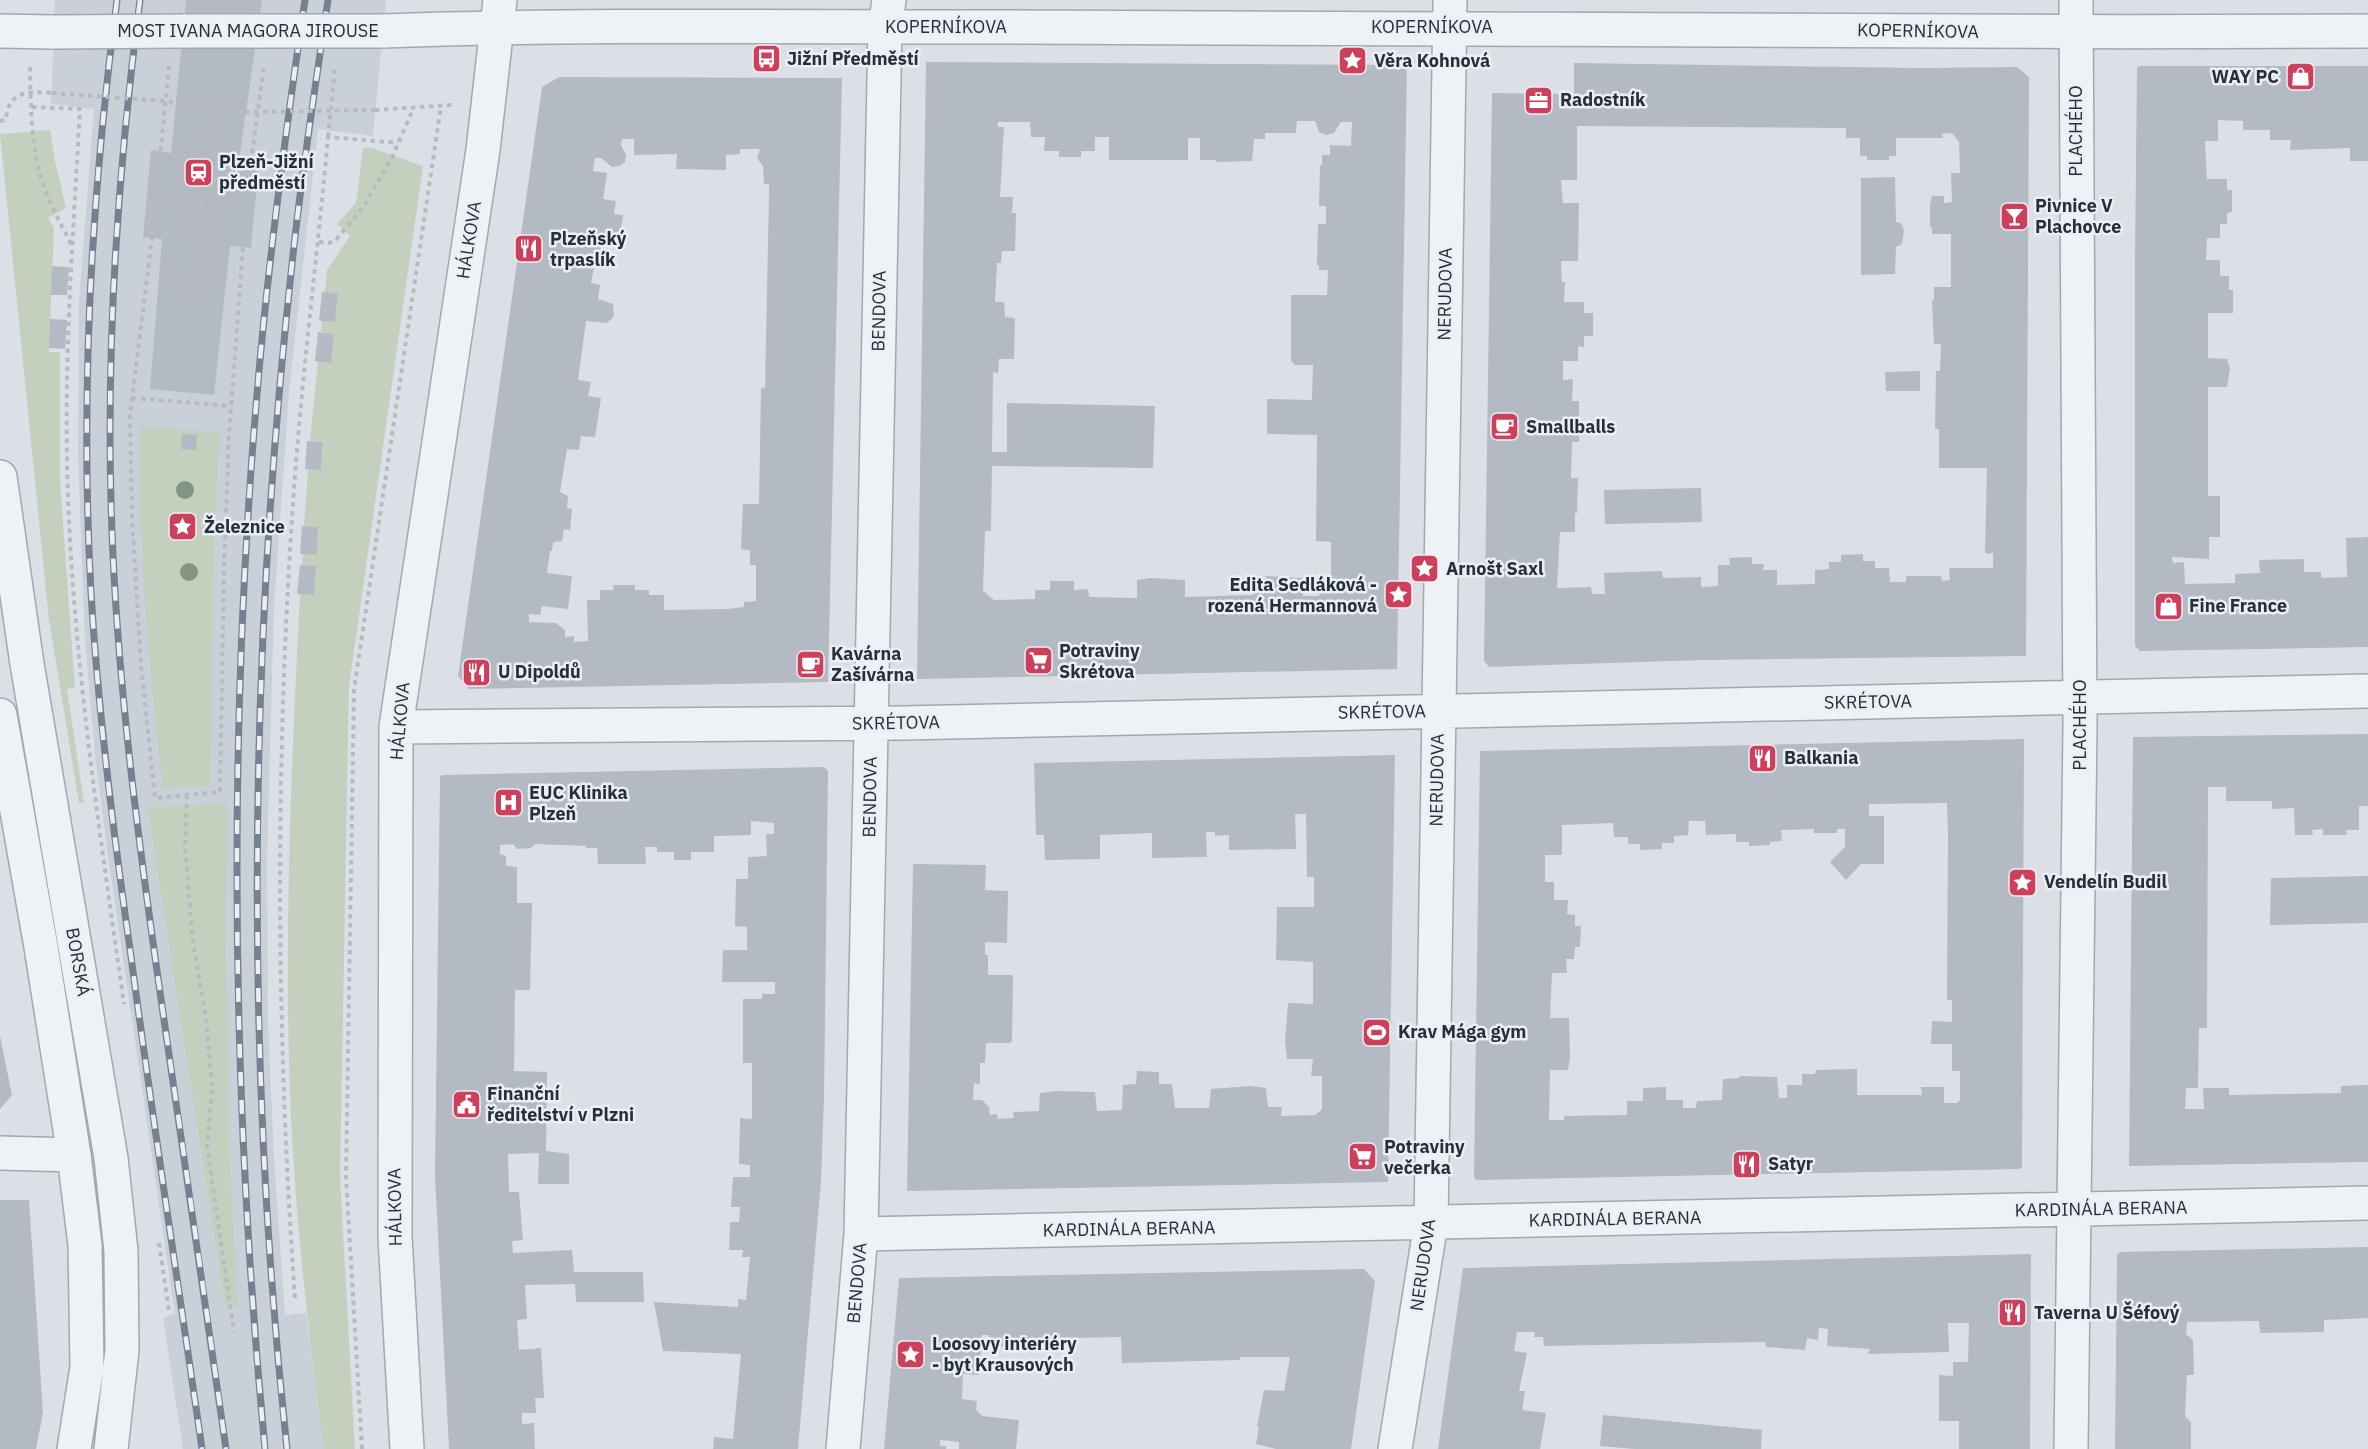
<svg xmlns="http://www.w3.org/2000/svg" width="2368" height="1449" viewBox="0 0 2368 1449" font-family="'IBM Plex Sans',sans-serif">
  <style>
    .built { fill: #cad0d8 }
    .green { fill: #c3d0bd }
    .building { fill: #b3bac3; fill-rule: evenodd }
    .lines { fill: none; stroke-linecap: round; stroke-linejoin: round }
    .minor-casing { stroke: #a2a7b0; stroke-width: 36 }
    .tertiary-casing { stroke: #a2a7b0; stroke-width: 36 }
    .path { stroke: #b6bbc1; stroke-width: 4; stroke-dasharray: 4.5 4.5; stroke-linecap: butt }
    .minor { stroke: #eef1f5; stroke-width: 33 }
    .tertiary { stroke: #eef1f5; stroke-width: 33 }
    .rail-casing { stroke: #758190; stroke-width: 7 }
    .rail { stroke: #ebeff4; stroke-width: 4.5; stroke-dasharray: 14; stroke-linecap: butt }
    .tertiary-bridge-casing { stroke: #a2a7b0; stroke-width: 36; stroke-linecap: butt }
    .path-bridge { stroke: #b6bbc1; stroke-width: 4; stroke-dasharray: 4.5 4.5; stroke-linecap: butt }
    .tertiary-bridge { stroke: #eef1f5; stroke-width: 33 }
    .tree { fill: #849584 }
    .labels { text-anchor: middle; stroke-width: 5; stroke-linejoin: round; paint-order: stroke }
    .street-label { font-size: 18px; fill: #262f3c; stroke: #ebeff4 }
    .poi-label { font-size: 18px; font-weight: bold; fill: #262f3c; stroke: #ebeff4; text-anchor: start }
  </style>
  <rect width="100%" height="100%" fill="#dce0e6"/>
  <path class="built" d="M55,0h331l-13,136 -55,-7 -29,264 -15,214 -7,253 1,160 6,138 11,157 21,-2 17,136h-140l-20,-131 12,-4 -67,-458 -13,-100 -10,-116 -7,-184 1,-156 15,-191 -43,-5z"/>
  <path class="green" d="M50,130l5,31 11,47 -18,10 6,10 -5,124h11v131l15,205 -8,1 17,114h-5l-30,-183 -49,-486z
    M363,148h9l51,18 -74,520 -9,491 15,272h-32c-16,-129 -31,-258 -34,-388 -4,-156 3,-311 11,-467l14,1 2,-29h-14l1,-12 14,1 1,-28 -14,-1 4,-57 13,1 2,-28 -13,-1 8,-80 13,1 3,-28 -13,-2 1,-11 13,1 3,-27 -13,-2 2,-23 23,-34 -13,-12 19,-21z
    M140,425l80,8 -6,98 -4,254 -47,3c-14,-120 -25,-242 -23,-363z
    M227,803l-1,152 3,196 9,155 -13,-1 -77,-497z"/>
  <path class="building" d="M186,0h76l-23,160 20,2 -8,86 -21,-2 -16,149 -64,-6 12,-150 -19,-2 8,-87 20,3z
    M926,62l481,3 -10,604 -480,10zM1297,121h18l4,11 7,3 8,-2 7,-11h11l-1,24 -21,-1v10h-8v10h-2l-1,41h7v18h-8l-1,41h2v5h9l-1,25h-36v66l4,4h18l-1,35 -45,-1v35l50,1 -1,106 15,1v35h-11l-1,19h-16v-18l-37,-2v8l-13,1v10l-68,2v-17l-35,-2 -13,2v18l-48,-1 -1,-8 -14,1v-9h-24v9h-15v9l-41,1 -11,-9 2,-60h6l1,-65 161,2 2,-62 -148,-3v49h-15l1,-80 5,1 1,-14h15l1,-41 -10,-1 -1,-15h-9l2,-39h4l1,-12h13l1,-38h-4l1,-16h-13l4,-70h-6v-5h32l1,15h14l-1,14h15v6h22v-6h14v-14h14v23h79v-22h12v22h16v2l36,-1 2,-22h11v-6h31z
    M1574,63l347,5 96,-1 12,10 -3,579 -323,4 -214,7 -5,-6 8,-568 82,1zM1577,126l269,2v10h14v18h7v4h22v-4h7v-18h47l-1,-4 10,-1 7,9 1,31h-9l1,29 -8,1v-7h-12l-2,8v23h2v7h19v53h-17v13l-2,1 2,43h7l-1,27h-4l-1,58h4v39h48l-2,83 1,3 7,-1v15h-44l1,12 -8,1 -1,-5h-35v6h-16l-1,-14h-14v-7h-12v-7l-22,1v7h-12v7l-14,1v14l-38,1v-15h-14l1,-6h-12v-7l-23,1 1,7h-12v21l-17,1v-10l-38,1 -1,-7 -58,2 1,21h-13l-1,-7 -34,1 3,-56h15v-19h2l1,-35h-7l1,-36h7v-41h-7l1,-22 -10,1v-19h15v-15l6,1v-11h9v-23h-9v-11h-20l1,-20h-3l-1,-21h17l1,-58h-16l-2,-23h16z
    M2139,66h229v95h-18v-13l-60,2 1,-10h-21v-10h-27v-9l-25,-1v21h-13l2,38h20v11h5v22l-5,1v11h-7v14h-13l-1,22h14v16h9v14h4v23h-25v45l19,1 3,10 -3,18h-19v109h12v41h-11v22l-37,-2 1,6 11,-1 1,22 50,-1v-9l25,-1 -1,-13 45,-1v13h17v6l26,-1 -1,-39 22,-1v110l-228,4 -5,-5v-386l2,-192z
    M559,77l283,1 -14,604 -359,7 -11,-13 84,-589zM622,139h12v16l43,-1 -1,15 50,1v-15l14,-1v-5h20l-3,9 6,8 1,18h5v11l-4,193h-4l-2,116h-16l-2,45 9,1v15h6v36l-12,1v5l-17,2 -63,1v-15h-15v-5h-14v-5h-22l1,5h-14v10h-13l1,41 -14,1v-6l-9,1v-7l-9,-7 -27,-1v-8l11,1 2,-9 26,3 4,-33 -25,-3 3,-22h2l1,-9 9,-1 2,-12 6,1 2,-21 -5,-1 1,-12 -8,-4 7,-43 12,1 2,-14 14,1 6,-39 -13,-2 3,-14 -13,-2 8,-59 21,2 7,-7 -1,-12 -15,-5 2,-14 -9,-2 6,-32h3l2,-13 17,3 4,-26 -9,-1 2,-13 -13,-2 4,-26 -14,-2 2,-13h6l11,9 8,-1 5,-4 1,-7 -5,-10z
    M1895,177l1,45 5,1 3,7 -2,14 -6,3 -1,27 -34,1v-97z
    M52,266l17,1 -2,28h-16z
    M322,292l16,2 -3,28 -16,-1z
    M50,319l17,1 -2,29 -16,-1z
    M318,332l16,2 -3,29 -16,-2z
    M1920,371v20h-34l-1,-19z
    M182,434l15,1 -1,15 -15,-1z
    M307,441l16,1 -2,28 -16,-1z
    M1701,488l1,34 -97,2 -1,-34z
    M302,526l16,1 -1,28 -17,-1z
    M300,565l16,1 -2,29 -17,-1z
    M2368,734v72h-9v24h-13l1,5h-24v-6l-11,1 1,5h-18l-1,-27 -22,1v-8h-46v-14h-18l-1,241h-8l-1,60h-12l-1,21h19l-1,-21h26v7l52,-1 60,-1v-7l27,-1v77l-239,4 4,-429z
    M2024,739l-2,428 -3,2 -543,11 -2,-3 6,-426zM1947,803l1,30 -1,167h5v22l-20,-1 -1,23h21v27h8v29l-3,3h-13v-16h-23l1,8h-65v-26l-41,1 -1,4h-13v11h-15v13h-8l-2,-21 -37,-1 -1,2 -16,1 -1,21 -25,1 -1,7h-13v-8h-17v-13l-23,1v13h-16v14l-63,1v4h-15l1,-50h18l2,-13 -1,-39h-19l2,-45h15l-1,-14h8l1,-12h5l1,-21h-6v-11l-8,-1 1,-14h-14v-18h-9v-27h17v-30l51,-2 1,14h14v7h12v6l22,-1v-6h12v-7l14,-1 1,-14h16l1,14 30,-1v8h13v4l21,-1v-3l12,-1 -1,-11 33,-1v4h23v-4h8v18l-15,15 16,18 15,-16h23v-48h-15v-12z
    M1395,755l-7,427 -481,9 6,-327 73,1 -1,25 23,1 -1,52 -22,-1v13h3v20h24l1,2 -1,64 -2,2h-24l-1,20h-5v21l-6,-1 -1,17h9l7,7 1,8 7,-1 1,5 16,-1 -1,-6 26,-1 1,-18 17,-2 38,1 2,19 25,-1 1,-25 13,-1 1,-13 22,1v12h13l3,24h34l2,-19 39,-3 16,2 2,19h14l-1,9 34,-1 7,-6v-33h-11l2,-17h-26l-2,-18 3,-38 25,1v-42l-37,-2 1,-53h37v-30h-7l-1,-63h-11l1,35 -67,1v-15l-14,1v-4h-9l1,25 -55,1v-25l-24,1 -28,1v24l-55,1 -1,-25h-8l-2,-72z
    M824,767l4,4 -4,327 -3,83 -23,268h-85l1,-12 19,2 8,-85 -78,-3 -9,-49 84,5v-8l8,1 4,-43h-8l1,-7h-14l1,-28h9l1,-15h-9l2,-30h17v-12l-11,-1 1,-46 12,1v-56h-9v-64h19v-5h13v-12h-53l1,-32h24v-23l-12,-1 1,-47h12v-22l19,-1 -1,-22h8v-11l-23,-2v14l-37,1v16h-23v8h-17v-8h-17v-5h-12l1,17h-48l-1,-16h-11v-2l-51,-2 -4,4 -14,1 -4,-5 -13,1v9l6,2v10l11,1v36h15l-2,87h-15l-1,81 33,1 -1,79 23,3v30h-31l1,-31 -31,1 1,38h10l4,48 -11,1 1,12 59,-3 2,22h69l1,30h-68l-1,-18 -50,1 2,34 -10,1 2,30 22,-2 3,50h-9l1,15h-14v11l12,-1 1,26h-86l-14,-273 5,-399 2,-2z
    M2368,876v47l-98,2 1,-47z
    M0,1036l12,59 -12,14z
    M0,1200h29l14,213 -7,36h-36z
    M2368,1247v71l-44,2v12l-64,1 -1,-12 -72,1 -1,12 7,6 1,35h-7l-2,41 6,6v27h-76l2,-194 3,-3z
    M2031,1254l-1,195h-71v-28h-20v-46l14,1v-14h15l1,-39h-21l1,29 -81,2 2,-5 -43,-3 1,-17 -9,-1 -1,12 -11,-2 -2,12 -39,-3 -1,-5 -221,4 -1,-9h-9l1,-5h-18l-3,19 13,2 -8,38h6l-3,19 24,3 -6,36h-102l25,-181z
    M1364,1269l11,12 -24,168h-75l-20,-5 3,-17h-2l7,-37 20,1 6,-34h-50v3l-118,3 -1,-26 -101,2v7l-31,1v-12h-7l-3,40 -16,-1 -1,25 15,2 -1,9 6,6 37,4 -3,29h-57v-7l-19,-2v6h6v3h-62l15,-171z
    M1603,1415l159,15 -1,19h-126l-35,-3z"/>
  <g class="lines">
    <defs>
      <path id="minor" d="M396,727l507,-4 1465,-32
        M0,1153l74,2
        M861,1234l1507,-31
        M407,1449l-12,-212 1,-510 87,-577 17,-150
        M843,1449l18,-215 24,-1207 4,-27
        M1395,1449l36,-226 19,-1223
        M2071,1449l9,-724 -4,-725"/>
      <path id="tertiary" d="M0,31l53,1
        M183,31h75
        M383,31c202,-7 405,-4 608,-4 459,0 918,7 1377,4
        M0,477l27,187 84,494 10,93 1,99 -11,99
        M0,715l41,232 33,208 11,90 2,122 -13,82"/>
    </defs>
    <use href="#minor" class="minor-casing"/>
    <use href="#tertiary" class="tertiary-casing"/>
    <path class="path" d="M169,66l-17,172 -22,177 2,103 9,147 14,133 65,-6 4,-223 5,-133 14,-189
      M30,67c1,39 0,79 13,117 7,21 18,40 28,60
      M176,102l69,10
      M32,107l48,2c-7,128 -17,257 -12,386 6,170 32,340 56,509
      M375,110l77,-5
      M0,121l6,-1c2,-29 22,-29 46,-27
      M328,137l7,-69
      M251,162l13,-96
      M201,199l-22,27 -7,61 39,4 6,-61 -16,-31 11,-92
      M156,200l90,9
      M319,242l10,1 7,-3 28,-34 29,-51 21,-48
      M192,289l9,-85
      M132,398l99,8
      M187,795l-2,52 8,95 13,77 6,69 -5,58 27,186
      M159,1243l10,68
      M295,1298c-19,-265 -20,-530 -2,-794 8,-123 24,-244 35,-367l70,6
      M362,1449l-16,-273 8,-486 87,-584"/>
    <use href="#minor" class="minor"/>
    <use href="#tertiary" class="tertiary"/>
    <defs>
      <path id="rail" d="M117,0c-26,196 -37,394 -26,592 7,120 22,238 39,357 22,167 48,333 72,500
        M140,0c-24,184 -36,370 -27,555 7,149 27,297 48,444 22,150 44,300 65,450
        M265,1449c-33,-347 -38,-695 -9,-1043 11,-136 29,-271 49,-406
        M287,1449c-43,-399 -38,-805 7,-1203 9,-82 22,-164 34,-246"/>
    </defs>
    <use href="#rail" class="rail-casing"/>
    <use href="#rail" class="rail"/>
    <defs>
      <path id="tertiary-bridge" d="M258,31h125
        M53,32l130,-1"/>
    </defs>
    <use href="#tertiary-bridge" class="tertiary-bridge-casing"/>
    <path class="path-bridge" d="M52,93l124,9
      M245,112l130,-2"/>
    <use href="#tertiary-bridge" class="tertiary-bridge"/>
  </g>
  <g class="tree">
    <circle cx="185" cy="490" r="9"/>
    <circle cx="189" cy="572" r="9"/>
  </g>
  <defs>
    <symbol id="bus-square" viewBox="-11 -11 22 22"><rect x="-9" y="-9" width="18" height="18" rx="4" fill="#cd3f5b" stroke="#ebeff4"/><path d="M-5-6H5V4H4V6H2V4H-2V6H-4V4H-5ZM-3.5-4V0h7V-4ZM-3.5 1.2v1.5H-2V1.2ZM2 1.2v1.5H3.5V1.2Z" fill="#fff"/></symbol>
    <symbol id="sight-square" viewBox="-11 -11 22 22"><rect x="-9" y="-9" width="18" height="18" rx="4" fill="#cd3f5b" stroke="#ebeff4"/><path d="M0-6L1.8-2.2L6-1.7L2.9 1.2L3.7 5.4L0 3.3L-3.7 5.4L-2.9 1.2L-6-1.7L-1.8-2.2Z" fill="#fff"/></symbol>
    <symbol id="shop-square" viewBox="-11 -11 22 22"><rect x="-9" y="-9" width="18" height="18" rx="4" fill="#cd3f5b" stroke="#ebeff4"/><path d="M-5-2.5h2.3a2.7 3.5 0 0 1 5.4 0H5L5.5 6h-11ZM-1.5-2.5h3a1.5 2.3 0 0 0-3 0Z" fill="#fff"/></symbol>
    <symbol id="office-square" viewBox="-11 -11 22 22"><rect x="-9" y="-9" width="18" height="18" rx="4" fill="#cd3f5b" stroke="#ebeff4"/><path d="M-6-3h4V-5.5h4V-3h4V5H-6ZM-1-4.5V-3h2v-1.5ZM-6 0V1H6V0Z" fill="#fff"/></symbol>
    <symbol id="station-square" viewBox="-11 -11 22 22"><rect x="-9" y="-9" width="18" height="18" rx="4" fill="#cd3f5b" stroke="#ebeff4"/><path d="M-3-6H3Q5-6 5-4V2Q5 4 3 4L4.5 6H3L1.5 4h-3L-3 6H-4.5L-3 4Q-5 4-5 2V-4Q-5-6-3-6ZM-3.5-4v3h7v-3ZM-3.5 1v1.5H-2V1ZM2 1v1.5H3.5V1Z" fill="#fff"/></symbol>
    <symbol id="bar-square" viewBox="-11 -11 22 22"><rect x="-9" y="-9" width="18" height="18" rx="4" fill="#cd3f5b" stroke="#ebeff4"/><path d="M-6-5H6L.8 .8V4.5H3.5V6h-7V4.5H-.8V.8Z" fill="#fff"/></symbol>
    <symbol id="restaurant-square" viewBox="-11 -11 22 22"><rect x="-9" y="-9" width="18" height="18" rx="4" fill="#cd3f5b" stroke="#ebeff4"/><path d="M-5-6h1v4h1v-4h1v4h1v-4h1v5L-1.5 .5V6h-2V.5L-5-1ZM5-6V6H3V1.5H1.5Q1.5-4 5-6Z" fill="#fff"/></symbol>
    <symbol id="cafe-square" viewBox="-11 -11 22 22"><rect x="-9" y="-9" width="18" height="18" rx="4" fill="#cd3f5b" stroke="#ebeff4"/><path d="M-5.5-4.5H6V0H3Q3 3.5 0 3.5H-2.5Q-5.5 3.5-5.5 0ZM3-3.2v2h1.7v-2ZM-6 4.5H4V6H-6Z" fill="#fff"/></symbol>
    <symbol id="supermarket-square" viewBox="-11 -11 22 22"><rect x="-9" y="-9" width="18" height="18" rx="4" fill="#cd3f5b" stroke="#ebeff4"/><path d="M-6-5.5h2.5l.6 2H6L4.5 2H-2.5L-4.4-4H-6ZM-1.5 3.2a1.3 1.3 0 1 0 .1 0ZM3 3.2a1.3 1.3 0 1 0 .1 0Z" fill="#fff"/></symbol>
    <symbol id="hospital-square" viewBox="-11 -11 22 22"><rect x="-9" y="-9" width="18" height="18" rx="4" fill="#cd3f5b" stroke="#ebeff4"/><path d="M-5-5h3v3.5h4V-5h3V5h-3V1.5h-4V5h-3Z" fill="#fff"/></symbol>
    <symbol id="stadium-square" viewBox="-11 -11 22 22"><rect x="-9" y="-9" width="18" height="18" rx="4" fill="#cd3f5b" stroke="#ebeff4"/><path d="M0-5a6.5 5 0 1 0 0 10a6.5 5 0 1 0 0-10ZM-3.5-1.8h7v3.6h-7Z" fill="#fff"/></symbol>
    <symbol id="civic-square" viewBox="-11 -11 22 22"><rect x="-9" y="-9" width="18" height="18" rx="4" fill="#cd3f5b" stroke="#ebeff4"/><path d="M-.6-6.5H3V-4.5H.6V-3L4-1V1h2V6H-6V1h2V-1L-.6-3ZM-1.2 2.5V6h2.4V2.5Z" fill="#fff"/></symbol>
  </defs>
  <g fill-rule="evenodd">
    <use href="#bus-square" x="750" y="42" width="33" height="33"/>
    <use href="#sight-square" x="1336" y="44" width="33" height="33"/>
    <use href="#shop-square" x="2284" y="60" width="33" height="33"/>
    <use href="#office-square" x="1522" y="84" width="33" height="33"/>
    <use href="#station-square" x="182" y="156" width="33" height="33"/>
    <use href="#bar-square" x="1998" y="200" width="33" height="33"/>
    <use href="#restaurant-square" x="512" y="232" width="33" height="33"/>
    <use href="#cafe-square" x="1488" y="410" width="33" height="33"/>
    <use href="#sight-square" x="166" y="510" width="33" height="33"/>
    <use href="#sight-square" x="1408" y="552" width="33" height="33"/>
    <use href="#sight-square" x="1382" y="578" width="33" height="33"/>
    <use href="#shop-square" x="2152" y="590" width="33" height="33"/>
    <use href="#supermarket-square" x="1022" y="644" width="33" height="33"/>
    <use href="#cafe-square" x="794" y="648" width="33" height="33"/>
    <use href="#restaurant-square" x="460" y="656" width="33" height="33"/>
    <use href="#restaurant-square" x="1746" y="742" width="33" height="33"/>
    <use href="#hospital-square" x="492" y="786" width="33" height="33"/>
    <use href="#sight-square" x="2006" y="866" width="33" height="33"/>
    <use href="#stadium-square" x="1360" y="1016" width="33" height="33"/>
    <use href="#civic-square" x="450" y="1088" width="33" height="33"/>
    <use href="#supermarket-square" x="1346" y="1140" width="33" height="33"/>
    <use href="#restaurant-square" x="1730" y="1148" width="33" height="33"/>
    <use href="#restaurant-square" x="1996" y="1296" width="33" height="33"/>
    <use href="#sight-square" x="894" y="1338" width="33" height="33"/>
  </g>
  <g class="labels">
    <g class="street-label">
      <text x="946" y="33">KOPERNÍKOVA</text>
      <text x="1432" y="33">KOPERNÍKOVA</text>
      <text x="248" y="37">MOST IVANA MAGORA JIROUSE</text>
      <text transform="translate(1918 31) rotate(1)" y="6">KOPERNÍKOVA</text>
      <text transform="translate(2076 131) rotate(-90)" y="6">PLACHÉHO</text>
      <text transform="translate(469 240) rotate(-81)" y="6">HÁLKOVA</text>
      <text transform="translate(1445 294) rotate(-89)" y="6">NERUDOVA</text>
      <text transform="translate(879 311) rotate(-89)" y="6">BENDOVA</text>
      <text transform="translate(1868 702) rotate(-1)" y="6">SKRÉTOVA</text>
      <text transform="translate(1382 712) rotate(-1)" y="6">SKRÉTOVA</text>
      <text transform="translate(400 721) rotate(-85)" y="6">HÁLKOVA</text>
      <text transform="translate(896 723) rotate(-1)" y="6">SKRÉTOVA</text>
      <text transform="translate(2080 725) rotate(-90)" y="6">PLACHÉHO</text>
      <text transform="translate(1437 780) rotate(-89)" y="6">NERUDOVA</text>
      <text transform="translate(870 797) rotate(-89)" y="6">BENDOVA</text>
      <text transform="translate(78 962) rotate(80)" y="6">BORSKÁ</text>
      <text transform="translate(395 1207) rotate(-91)" y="6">HÁLKOVA</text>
      <text transform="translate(2101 1209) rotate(-1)" y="6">KARDINÁLA BERANA</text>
      <text transform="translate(1615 1219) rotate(-1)" y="6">KARDINÁLA BERANA</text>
      <text transform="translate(1129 1229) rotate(-1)" y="6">KARDINÁLA BERANA</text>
      <text transform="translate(1423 1265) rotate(-82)" y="6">NERUDOVA</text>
      <text transform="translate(857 1283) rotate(-85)" y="6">BENDOVA</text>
    </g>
    <g class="poi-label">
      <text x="787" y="65">Jižní Předměstí</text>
      <text x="1374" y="67">Věra Kohnová</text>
      <text x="2279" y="83" text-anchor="end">WAY PC</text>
      <text x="1560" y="106">Radostník</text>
      <text x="219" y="168">Plzeň-Jižní<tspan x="219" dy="21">předměstí</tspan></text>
      <text x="2035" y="212">Pivnice V<tspan x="2035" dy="21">Plachovce</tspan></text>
      <text x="550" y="245">Plzeňský<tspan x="550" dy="21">trpaslík</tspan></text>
      <text x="1526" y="433">Smallballs</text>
      <text x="204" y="533">Železnice</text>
      <text x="1446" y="575">Arnošt Saxl</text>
      <text x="1377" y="591" text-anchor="end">Edita Sedláková -<tspan x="1377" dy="21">rozená Hermannová</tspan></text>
      <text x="2189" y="612">Fine France</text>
      <text x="1059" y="657">Potraviny<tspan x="1059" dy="21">Skrétova</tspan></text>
      <text x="831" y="660">Kavárna<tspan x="831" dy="21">Zašívárna</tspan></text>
      <text x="498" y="678">U Dipoldů</text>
      <text x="1784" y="764">Balkania</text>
      <text x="529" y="799">EUC Klinika<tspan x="529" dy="21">Plzeň</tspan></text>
      <text x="2044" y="888">Vendelín Budil</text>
      <text x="1398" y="1038">Krav Mága gym</text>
      <text x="487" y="1100">Finanční<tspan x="487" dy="21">ředitelství v Plzni</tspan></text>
      <text x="1384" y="1153">Potraviny<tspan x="1384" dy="21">večerka</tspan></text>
      <text x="1768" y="1170">Satyr</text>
      <text x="2034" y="1319">Taverna U Šéfový</text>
      <text x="932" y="1350">Loosovy interiéry<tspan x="932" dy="21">- byt Krausových</tspan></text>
    </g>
  </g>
</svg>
